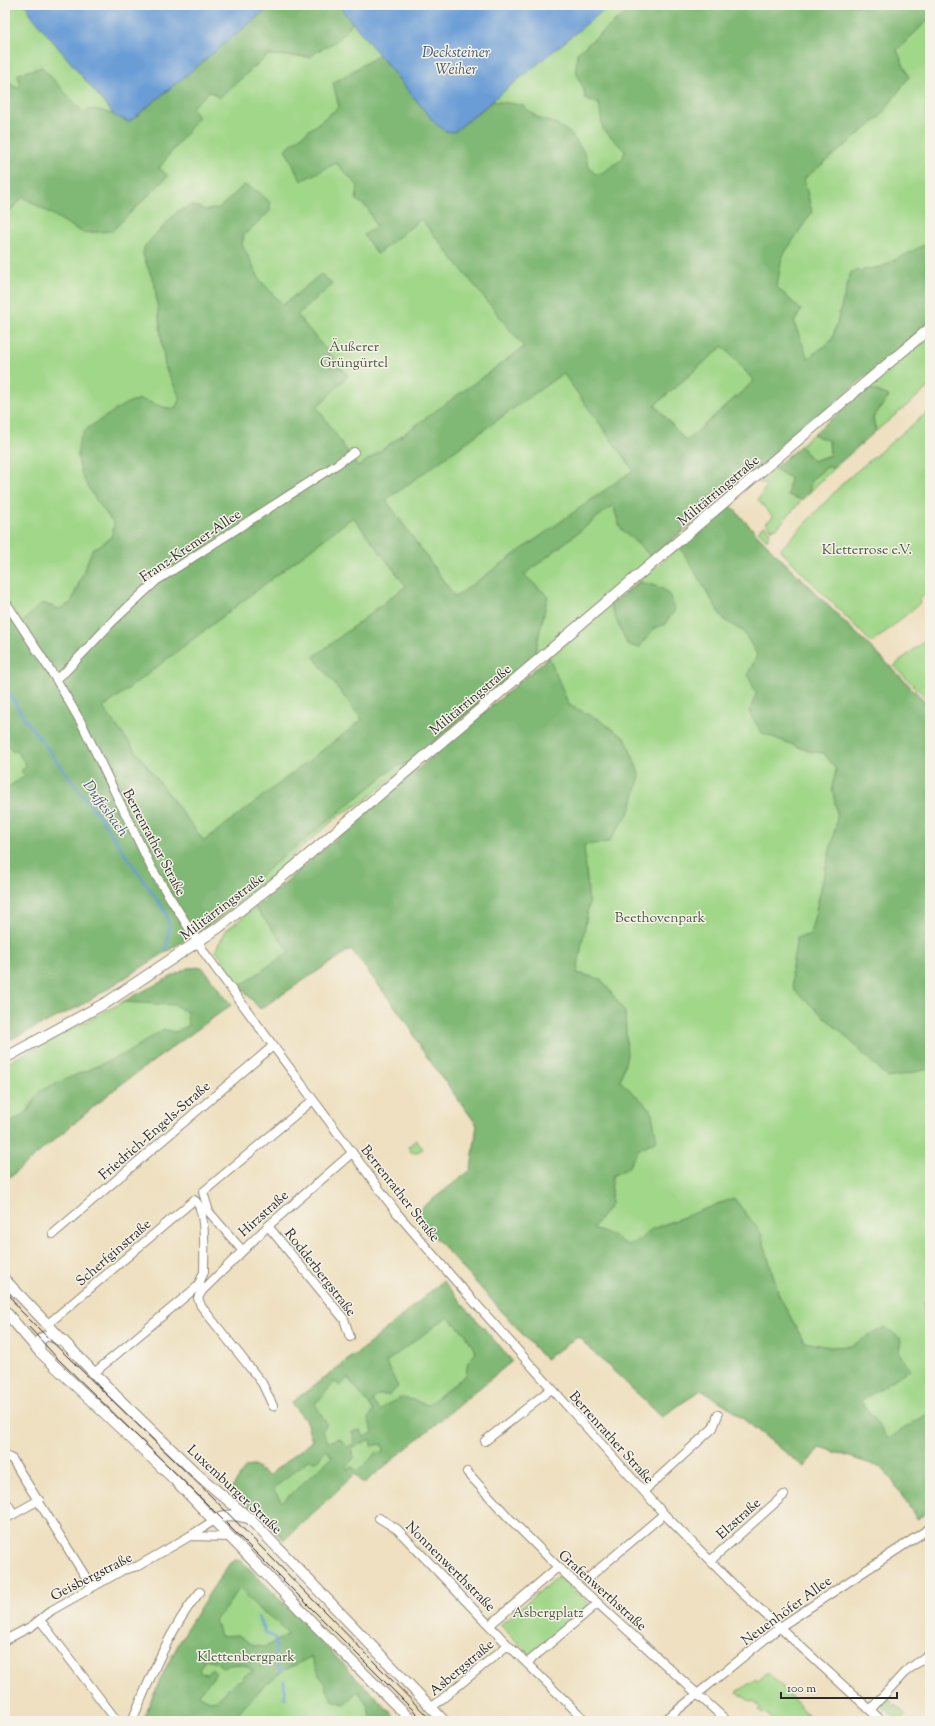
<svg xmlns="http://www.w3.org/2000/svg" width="935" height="1726" viewBox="0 0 935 1726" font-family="'Sorts Mill Goudy',serif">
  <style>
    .green { fill: #a1d789; stroke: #66815a }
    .forest { fill: #80b875; stroke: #567250; fill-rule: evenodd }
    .water { fill: #6b9dd6; stroke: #4b6480 }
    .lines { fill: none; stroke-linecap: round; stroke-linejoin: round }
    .stream { stroke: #6b9dd6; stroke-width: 2.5 }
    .minor-casing { stroke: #8c8676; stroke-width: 10 }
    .major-casing { stroke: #8c8676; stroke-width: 12 }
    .minor { stroke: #fff; stroke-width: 8 }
    .major { stroke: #fff; stroke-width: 10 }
    .tram { stroke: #2b2b2b; stroke-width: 1 }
    .labels { text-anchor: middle; stroke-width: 3; stroke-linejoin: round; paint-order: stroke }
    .park-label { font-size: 14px; fill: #485642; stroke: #f7f3e8 }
    .street-label { font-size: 14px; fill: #2b2b2b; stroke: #f7f3e8 }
    .water-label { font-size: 15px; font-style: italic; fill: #45596f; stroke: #f7f3e8 }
  </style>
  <rect width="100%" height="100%" fill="#f7f3e8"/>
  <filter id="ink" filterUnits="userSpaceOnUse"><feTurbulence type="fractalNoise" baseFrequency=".025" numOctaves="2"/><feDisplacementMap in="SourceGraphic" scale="8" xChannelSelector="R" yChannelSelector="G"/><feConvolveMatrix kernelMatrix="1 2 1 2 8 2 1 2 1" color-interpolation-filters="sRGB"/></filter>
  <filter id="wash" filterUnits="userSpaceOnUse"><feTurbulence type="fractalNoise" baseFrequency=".012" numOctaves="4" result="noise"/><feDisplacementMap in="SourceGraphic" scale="16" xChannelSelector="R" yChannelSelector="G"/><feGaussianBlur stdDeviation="0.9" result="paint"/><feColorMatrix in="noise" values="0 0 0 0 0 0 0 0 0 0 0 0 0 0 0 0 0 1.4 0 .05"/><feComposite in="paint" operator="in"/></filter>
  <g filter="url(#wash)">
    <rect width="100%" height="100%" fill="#eee0c0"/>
    <path class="green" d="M5,5h925v317l-563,477 -27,16 -46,39 -15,18 -64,49 -135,85 -75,36z
      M930,335v51l-54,45 -3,-13 16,-22 -20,-8z
      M930,410v181l-11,9 1,3 -48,40 -92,-93 65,-69z
      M813,434l16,7 1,14 -17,6 -13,-15z
      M827,467l7,1 -25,25 1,-13z
      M774,468l16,10 -2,17 14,5 -25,28 -6,1 -5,-6 7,-6 -15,-17 9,-15 -9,-3z
      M730,505l41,44 159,157v804l-13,9 -25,-39 -12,-13 -60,-20 -16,20 -77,-61 -26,-16 -39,27 -84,-80 -33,22 -131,-145 57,-44 6,-45 -55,-75 -14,-26 -57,-75 -91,60 -20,-23 -24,-35c1,-8 9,-14 9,-20l30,-23 355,-303z
      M764,525l6,7 -3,8 -9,-9z
      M930,636v66l-36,-36z
      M202,967l29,38 -115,83 -111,93v-117l183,-96z
      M416,1140l7,9 -6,3h-6l-3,-5z
      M443,1281l69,80 -149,123 -8,-10 -71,66 -53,-50 15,-23 8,-1 14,10 44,-35 -6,-20 -15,-18 78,-59z
      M235,1560l7,1 157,160h-256c22,-59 51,-107 87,-158z
      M558,1576l31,28 -59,51 -30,-30z
      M768,1672l46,49h-44l2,-2 -7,-7 -3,2 -3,-3 2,-3 -8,-7 -2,1 -14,-10 19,-13 2,2z
      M886,1697l7,5 -7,8 -6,-6z
      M895,1704l11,11 -6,6 -12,-9z"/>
    <path class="forest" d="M272,5h66l15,18 -18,19 -19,10 -5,5 -43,-2 -49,43 -9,-7 -18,16 6,11 -39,50 9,8 -56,55 -29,2 -60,-36 -18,19v-135l12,7 3,-3 -2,-11 24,-7 41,45c12,-8 35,5 46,10z
      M641,5h289v18l-3,-2 -30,29 12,27 -30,41 -75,61 8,33 -30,45 -5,30 24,23 -7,13 14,35 24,-18 19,-68 30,-5 49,-25v80l-278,235 -32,-29 -7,-23 -89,70 24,21 -14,61 -127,107 -12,3 -159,128 -21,26 -135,85 -75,36v-253l20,-13 -4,-5 6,-5 -11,-16 -3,2 -8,-8v-131l4,6 11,5 22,-21 17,6 12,-6 21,-53 19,-12 3,-14c-17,-24 -44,-52 -34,-85 3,-10 17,-17 25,-22 10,-6 20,-15 32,-17 11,-2 24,10 38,8l5,-10 -15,-31 -10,-81 -12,-31 1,-8 34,-36 14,-6 14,5 13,-2 25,-23 15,7 11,10v9l-26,24 -2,9 18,36 23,25 38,-31 12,10 -36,31 51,61 -31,31 41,60 166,-120 -103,-128 -44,35 -13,-19 12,-9 -9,-19 -11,-7 2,-14 -22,-23 -35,18 -16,-32 54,-42 -6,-24 46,-28 55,67 20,10 39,-31 29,4 16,13 19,6 14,10 13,18 5,15 6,7c12,-1 17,-10 27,-14l3,-9 -22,-22 -4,-25 -14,-6c-1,-14 -6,-14 -8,-25 -2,-6 0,-14 0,-20l50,-41zM723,346l31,35 -68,60 -31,-36zM563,373l70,97 -178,127 -69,-97zM353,517l53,69 -92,71 48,63 -158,121 -101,-133z
      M869,388l20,8 -16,22 3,13 -42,37 -7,-1 -16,13 -2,13 -7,7 -14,-5 2,-17 -16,-10 26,-22 13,15 17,-6 -1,-14 -16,-7z
      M730,505l41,44 159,157v362l-6,2 -36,8 -48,-47 -46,-41 -3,-17 6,-36 13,-2 26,-110 1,-11 -5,-27 4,-17 -12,-17 -15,-2 -47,-18 -13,-21 7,-18 -8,-20 9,-19 -13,-23 -21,-13 -43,-72z
      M639,582c19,4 31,5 36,28l-11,15 -10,3 -15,20 -12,-4 -17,-39z
      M549,657l20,48 29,14 28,20 14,37 -10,35 -21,31 -25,3 5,58 -12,70 24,6 24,33 2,44 -7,25 31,28 6,31 -19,10 -10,18 -16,8 -1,28 -18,24 19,8 15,9 11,-4 14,-12 82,-31 27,35 18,62 25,47 26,5 21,-1 34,-19 16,12 -2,14 11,16 -49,32 27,38 42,-27v98l-13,9 -25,-39 -12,-13 -60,-20 -16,20 -77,-61 -26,-16 -39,27 -84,-80 -33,22 -131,-145 57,-44 6,-45 -55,-75 -14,-26 -57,-75 -91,60 -20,-23 50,-35 -35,-43z
      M202,967l29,38 -115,83 -111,93v-55l22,-14 14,-22 86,-37 37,-24 11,3 13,-6 -1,-14 -13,-7 -52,-3 66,-34z
      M443,1281l69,80 -149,123 -8,-10 -71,66 -53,-50 15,-23 8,-1 14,10 44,-35 -6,-20 -15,-18 78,-59zM447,1317l18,16 11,20 -8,8 -2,14 -38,30 -25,-8 -17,8 -6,6 -8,-10 6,-6h11l9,-8 -12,-25zM348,1378l26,33 -6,7 5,15 -9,4 -3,-7 -9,2 3,10 -7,5 -9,-9 -11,4 -6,-11 5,-7 -12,-20 20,-22 5,4zM370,1439l1,7 11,-2 1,9h-7l-18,18 -6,-4 -4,3 -2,-4 8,-8 -3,-9zM326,1449l6,8 -50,45 -9,-13 35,-29 9,1z
      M930,1297v21l-6,-4v-11z
      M235,1560l7,1 157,160h-31l2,-4 -3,-13 -9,-13 -14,13 -12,-4 -21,-43 -30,15 -18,15 -33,34h-87c22,-59 51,-107 87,-158zM239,1589l18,18 22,17 10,10 -24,13 -11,-1 -16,-11 -18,1 -5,-16 10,-11zM205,1659l11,3 6,5c12,-3 23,-6 31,5l-9,4 -2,4c-13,0 -16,21 -33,21l-10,-6c3,-9 12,-12 17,-22l-4,-5 -5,6 -6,-1 -2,-4z"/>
    <path class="water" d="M26,5h246l-143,117 -14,-6 -83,-100z
      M338,5h272l-156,127 -9,-1 -11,-9z"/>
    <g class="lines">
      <path class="stream" d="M5,687l19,31 75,98 67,97 3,13 -3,25
        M258,1617l8,16 8,4 2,8 -1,9
        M275,1654l-1,6 6,11 3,-1
        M284,1681l1,17"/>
    </g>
  </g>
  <g filter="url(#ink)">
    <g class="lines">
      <defs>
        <path id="minor" d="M5,601l51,78 26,45 70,145 54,86 191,258 55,64 212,237 77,78 141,129
          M56,679l9,-7 48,-51 43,-40 180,-116 18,-13
          M268,1226l76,93 6,18
          M53,1234l220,-188
          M242,1250l-33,-38 -6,-20 110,-92
          M48,1324l146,-124c13,7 10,56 10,72l-6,14 -104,87
          M273,1406l-11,-23 -61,-77 -3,-8 4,-7 66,-65 84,-73
          M485,1441l66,-52
          M5,1459l3,-2 4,2 80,128
          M467,1472l43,47 48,48 169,154
          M644,1491l69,-63 5,-13
          M5,1500l9,14
          M379,1518l18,11 111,116 78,76
          M5,1519l34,-19
          M190,1536l39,1
          M710,1561l74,-66
          M587,1579l77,-65
          M40,1620l77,101
          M490,1625l68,-58
          M5,1640l27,-14 20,-16 71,-40 15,-4 52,-30 23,-15
          M527,1663l71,-60
          M431,1708l77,-63
          M870,1710l34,-37 26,-20
          M132,1721c17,-41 39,-95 68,-129
          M664,1721l116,-94 150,-99"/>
        <path id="major" d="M5,1058l104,-57 109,-73 63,-50 649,-550
          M5,1280l110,115 82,79 53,45 194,202
          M5,1311l34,40 135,128 139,144 99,98
          M39,1351l1,-11c7,-7 11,-4 19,0
          M213,1521c11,-8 23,-6 35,-3"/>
      </defs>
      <use href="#minor" class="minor-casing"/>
      <use href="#major" class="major-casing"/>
      <use href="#minor" class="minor"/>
      <use href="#major" class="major"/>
      <path class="tram" d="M5,1288l13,20 19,19 174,169 221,225
        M29,1327l28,31 148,144 219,219"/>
    </g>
  </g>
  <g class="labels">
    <g class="park-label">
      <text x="354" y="351">Äußerer<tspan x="354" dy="16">Grüngürtel</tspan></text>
      <text x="867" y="554">Kletterrose e.V.</text>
      <text x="660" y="922">Beethovenpark</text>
      <text x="548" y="1617">Asbergplatz</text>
      <text x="246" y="1661">Klettenbergpark</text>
    </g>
    <g class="street-label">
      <text transform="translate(718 490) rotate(-40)" y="5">Militärringstraße</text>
      <text transform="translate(190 545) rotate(-34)" y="5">Franz-Kremer-Allee</text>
      <text transform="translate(470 699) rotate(-40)" y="5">Militärringstraße</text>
      <text transform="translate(155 842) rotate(62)" y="5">Berrenrather Straße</text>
      <text transform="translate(222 906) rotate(-37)" y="5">Militärringstraße</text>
      <text transform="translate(154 1130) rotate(-41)" y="5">Friedrich-Engels-Straße</text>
      <text transform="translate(401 1193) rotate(52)" y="5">Berrenrather Straße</text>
      <text transform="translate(263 1213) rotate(-42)" y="5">Hirzstraße</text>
      <text transform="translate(113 1252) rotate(-41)" y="5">Scherfginstraße</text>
      <text transform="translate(321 1272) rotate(52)" y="5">Rodderbergstraße</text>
      <text transform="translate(612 1437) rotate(48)" y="5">Berrenrather Straße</text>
      <text transform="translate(235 1489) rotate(43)" y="5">Luxemburger Straße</text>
      <text transform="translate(738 1518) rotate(-42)" y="5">Elzstraße</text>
      <text transform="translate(451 1566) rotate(45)" y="5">Nonnenwerthstraße</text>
      <text transform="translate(91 1576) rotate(-27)" y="5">Geisbergstraße</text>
      <text transform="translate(603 1590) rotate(42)" y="5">Grafenwerthstraße</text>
      <text transform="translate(786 1610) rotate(-36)" y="5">Neuenhöfer Allee</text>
      <text transform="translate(461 1667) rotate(-40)" y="5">Asbergstraße</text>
    </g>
    <g class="water-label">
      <text x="456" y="57">Decksteiner<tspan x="456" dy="17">Weiher</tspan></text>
      <text transform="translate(106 808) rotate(54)" y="5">Duffesbach</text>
    </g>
  </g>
  <rect width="935" height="1726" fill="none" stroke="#f7f3e8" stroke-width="20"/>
  <path d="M781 1692v6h116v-6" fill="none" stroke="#2b2b2b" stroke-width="2"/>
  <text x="787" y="1692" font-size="12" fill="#2b2b2b" stroke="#f7f3e8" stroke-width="3" paint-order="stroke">100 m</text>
</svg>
